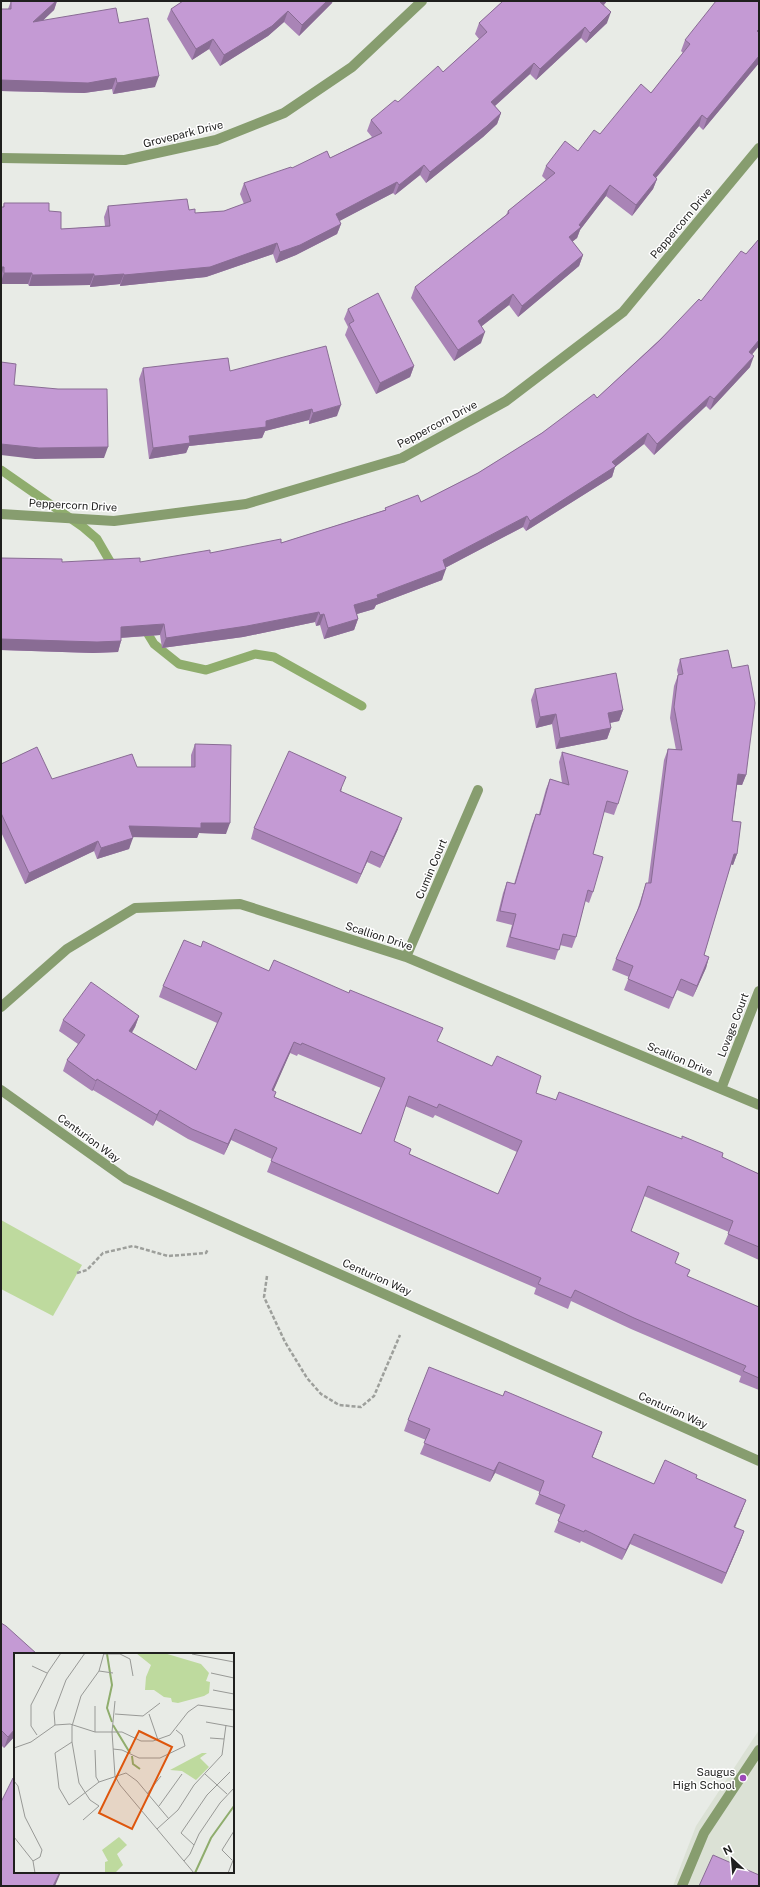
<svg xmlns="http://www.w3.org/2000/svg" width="760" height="1887" viewBox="0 0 760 1887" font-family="'Public Sans',sans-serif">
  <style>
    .built { fill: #dbe1d5 }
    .green { fill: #beda9e }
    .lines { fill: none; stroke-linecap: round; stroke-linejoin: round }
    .stream { stroke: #8fad6d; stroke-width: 9 }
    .path { stroke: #9d9f9b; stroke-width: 2.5; stroke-dasharray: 4 2; stroke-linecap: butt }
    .minor { stroke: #879d6f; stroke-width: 10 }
    .wall { fill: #a984b6; fill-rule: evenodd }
    .shaded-wall { fill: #896c94 }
    .building { fill: #c49ad4; stroke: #896c94; fill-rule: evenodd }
    .poi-dot { fill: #9d4ab8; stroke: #fff; stroke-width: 1.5 }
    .labels { text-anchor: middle; stroke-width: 3; stroke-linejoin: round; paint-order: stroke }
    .street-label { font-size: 11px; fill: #1f1f1e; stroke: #fff }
    .poi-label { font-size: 11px; fill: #1f1f1e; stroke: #fff; text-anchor: end }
    .inset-river { fill: none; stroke: #8fad6d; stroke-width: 2 }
    .inset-road { fill: none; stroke: #989996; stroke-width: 1 }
    .view { fill: #de560d; fill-opacity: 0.15; stroke: #de560d; stroke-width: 2 }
    .inset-edge { fill: none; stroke: #1f1f1e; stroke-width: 2 }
  </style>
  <rect width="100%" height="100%" fill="#e8ebe6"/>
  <path class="built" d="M759,1730v156h-86l23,-60z"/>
  <path class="green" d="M1,1220l81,45 -29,51 -52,-27z"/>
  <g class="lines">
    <path class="stream" d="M1,470l82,57 14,12 18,31
      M143,626l11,18 25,20 27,6 49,-16 19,3 88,49"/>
    <path class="path" d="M77,1273l10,-3 16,-17 30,-7 35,10 38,-3 2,-4
      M267,1276l-3,21 21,45 22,36 14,16 18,11 22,2 13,-11 26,-61"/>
    <path class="minor" d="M1,158l124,2 91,-20 68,-27 68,-46 70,-66
      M1,514l113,7 132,-17 156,-46 104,-57 117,-89 136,-164
      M406,957l72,-167
      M1,1007l66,-58 68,-41 105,-4 166,53 353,148
      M721,1089l38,-98
      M1,1090l125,89 633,282
      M682,1886l22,-53 55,-83"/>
  </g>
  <path class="wall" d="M11,1h46l-3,9 -11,10 76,3 36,64 -42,7 -1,-5 -28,4 -83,-2v-82h7z
    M503,1h104l-3,4 3,18 -21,20 -5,-5 -45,42 -6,-6 -35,32 6,7 -4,11 -14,13 -57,46 -6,-8 -25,20 -2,-2 -54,28 2,3 -4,10 -41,21 -20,8 -3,-9 -67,23 -86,9v-2l-30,3v-2l-61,1 -1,-2h-27v-77h2l1,-4 45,8 12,18 44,-3 -1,-9 4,-11 81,4 6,3 29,-2 20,-7 -4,-10 4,-11 48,-15 38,-10 42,-21 -5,-6 4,-11 72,-48 36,-33 -4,-5 4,-11z
    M759,1v62l-56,67 -4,-4 -43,52 1,1 -4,10 -21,27 -26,-20 -26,34 -3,8 -5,3 11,14 -4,11 -61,51 -9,-12 -27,21 -1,17 -27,18 -43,-63 4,-11 91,-72 2,-4 38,-31 -4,-4 4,-10 32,-15 22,-17 51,-41 32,-40 -2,-2 4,-11z
    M332,3l-33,33 -15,-14 -16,14 -48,30 -11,-17 -17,11 -25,-41 4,-10z
    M759,239v107l-7,8 -2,13 -40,43 -4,-4 -52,49 -10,-11 -29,23 -3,10 -86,54 -3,-4 -78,41 -3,12 -66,25 -2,4 -17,5 1,5 -4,11 -30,9 -4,-14 -4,1 -1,-4 -72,15 -81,11 -2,-13 -39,3v3l-3,11 -25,1 -92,-3v-92l61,4h78l70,-9 71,-10 104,-33v-2l36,-6 57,-29 64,-40 55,-35 104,-97 45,-47z
    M348,309l66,57 -4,11 -34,17 -31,-59 3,-8 -4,-8z
    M143,368l87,3 107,45 -28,8v-4l-44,11 -3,7 -73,8 -3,7 -37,6 -10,-80z
    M680,659l66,116 -4,10h-5l-5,36 5,33 -4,11 -2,-1 -27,91 5,2 -3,11 -13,29 -16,-7 -8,19 -45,-19 5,-13 -17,-7 4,-11 21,-48 9,-28h2l16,-123 4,-11 8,1 -6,-32 4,-32 4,-11 -1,-5z
    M535,689l88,21 -4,11 -9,2 1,5 -4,11 -51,10 -4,-25 -16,4 -5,-28z
    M195,744l31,90 -27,-1 -2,5 -65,-1 -3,12 -32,10 -3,-8 -69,33 -24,-52v-68l51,15 85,-12h54v-12z
    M562,752l56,52 -4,11 -10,-3 -11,42v38l-4,11 -4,-2 -9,36 -4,11 -12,-3 -5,15 -49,-13 6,-22 -16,-4 7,-28 4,-11 7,2 18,-60 4,-10h3l7,-25 4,-10 12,4 -3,-21z
    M342,788l-1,4 57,37 -18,39 -13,-6 -10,22 -106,-45 3,-11z
    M201,947l68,24 169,71 98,51 186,64 37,17v86l-35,-16 5,-12 -85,-36 -13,35 44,33 15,6 -3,7 72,30v83l-20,-8 2,-6 -110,-47 -60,-28 -3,8 -34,-15 2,-6 -269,-116 5,-13 -41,-19 -7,15 -36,-16 -32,-19 -3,6 -60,-36 -1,1 -29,-20 4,-11 11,-16 -19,-13 4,-11 76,-4 -4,11 -3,6 64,37 21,-47 -58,-26 4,-11zM290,1053l7,3 1,-2 83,34 -20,46 -86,-37 -2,-6zM405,1106l28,12 2,-3 82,37 -19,42 -89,-40 2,-5 -17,-8z
    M503,1396l99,36 -10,26 62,26 42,-6 50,22 -11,28 9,3 -4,11 -18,42 -92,-40 -8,16 -41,-19 -1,2 -26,-11 7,-17 -26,-11 5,-12 -45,-19 -5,9 -70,-28 6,-14 -22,-9 4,-11z
    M1,1623l14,31v82l-11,12 -3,-3z"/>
  <path class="shaded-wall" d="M56,1h1l-3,9 -24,23 3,-11z
    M327,1h6l-1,2 -33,33 3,-11z
    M601,1h6l-11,12z
    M288,11l-4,11 -16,14 -48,30 4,-11z
    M611,12l-4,11 -21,20 4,-10z
    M585,27l-4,11 -45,42 4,-11z
    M213,39l-4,10 -17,11 4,-11z
    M759,56v7l-56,67 4,-11z
    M534,63l-4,11 -43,39 4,-11z
    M159,76l-4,11 -42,7 4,-11z
    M116,78l-4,11 -28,4 -83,-2v-11z
    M501,113l-4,11 -14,13 -57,46 4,-11z
    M702,115l-3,11 -50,60 4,-11z
    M424,165l-4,10 -25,20 4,-10z
    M657,179l-4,10 -21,27 4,-11z
    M397,182l-4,11 -61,32 4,-11z
    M610,185l-4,11 -26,34 -3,8 -12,10 4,-11 10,-12z
    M341,224l-4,10 -41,21 -20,8 4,-11z
    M277,243l-4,11 -67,23 -86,9 4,-11z
    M583,255l-4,11 -61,51 4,-11z
    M1,267h3l-3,9z
    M4,273h28l-4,11h-27v-2z
    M94,274l-4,11 -61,1 3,-11z
    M124,274l-4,10 -30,3 4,-11z
    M513,294l-4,11 -35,27 4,-11z
    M485,332l-4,11 -27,18 4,-11z
    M759,340v6l-14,17 4,-11z
    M754,356l-4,11 -40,43 4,-11z
    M414,366l-4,11 -34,17 4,-11z
    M710,396l-4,10 -52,49 3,-11z
    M341,405l-4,11 -28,8 4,-11z
    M312,409l-3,11 -44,11 -3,7 -73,8 -3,7 -37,6 4,-11 36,-12 77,-15z
    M648,433l-4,11 -29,23 -3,10 -86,54 4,-10 82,-59z
    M1,444l107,3 -4,11 -69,1 -34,-4z
    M527,516l-4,11 -84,44 4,-11z
    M446,569l-4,11 -66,25 -2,4 -24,7 4,-11 23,-10z
    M319,612l-4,10 -72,15 -81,11 4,-10z
    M324,614l-4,11 -4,1 4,-11z
    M358,619l-4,11 -30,9 4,-11z
    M164,624l-4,11 -43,3 4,-11z
    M1,639l120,2 -3,11 -25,1 -92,-3z
    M623,710l-4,11 -15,3 4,-11z
    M556,714l-4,10 -16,4 4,-11z
    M611,728l-4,11 -51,10 4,-11z
    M738,774l8,1 -4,10 -8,-1z
    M402,818l-4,11 -18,39 4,-11z
    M201,823h29l-4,11 -27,-1 -2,5 -72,-1 4,-11z
    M133,838l-4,11 -32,10 4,-11z
    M98,841l-4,10 -69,33 4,-11z
    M371,851l-4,11 -10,22 4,-10z
    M734,854h3l-4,11 -3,-1z
    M709,957l-3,11 -13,29 4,-11z
    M139,1016l-4,11 -10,15 4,-11z
    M294,1042l-4,11 -21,48 3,-11z
    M97,1079l-4,11 -1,1 4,-10z
    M160,1110l-4,10 -3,6 4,-11z
    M235,1129l-4,11 -7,15 4,-11z
    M602,1432l-4,11 -10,25 4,-11z
    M499,1462l-4,11 -5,9 4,-11z
    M746,1500l-4,10 -12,28 4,-11z
    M744,1531l-4,11 -18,42 4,-11z
    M634,1534l-4,10 -8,16 4,-10z
    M15,1729v7l-11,12 4,-11z
    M60,1872h1l-6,14h-2z"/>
  <path class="building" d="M11,1h45l-23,21 83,-14 3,15 29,-5 11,58 -42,7 -1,-5 -28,5 -87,-3v-71h10z
    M183,1h144l-25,24 -14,-14 -16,15 -48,29 -11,-16 -17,10 -25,-40z
    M503,1h98l-1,1 11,10 -21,21 -5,-6 -45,42 -6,-6 -43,39 10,11 -14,13 -57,46 -6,-7 -25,20 -2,-3 -61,32 5,10 -41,21 -20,7 -3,-9 -67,24 -86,8v-1l-30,2v-2l-62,1v-2h-28v-6h-3v-60h3v-4h45v8l12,1v17l49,-3 -2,-20 79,-7 2,11 6,-1v4l29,-2 27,-10 -7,-18 47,-16 1,1 35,-17 3,7 52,-25 -11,-13 24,-20 3,2 40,-36 5,6 44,-40 -8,-9z
    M716,1h43v28l-2,2 2,2v23l-52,63 -5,-4 -49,60 4,4 -21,26 -26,-20 -31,40 2,2 -12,10 14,18 -61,51 -9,-12 -35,27 7,11 -27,18 -43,-63 94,-74 -1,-2 47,-38 -9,-7 19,-25 13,10 16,-21 6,4 41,-50 10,9 39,-49 -5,-4z
    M759,239v101l-10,12 5,4 -40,43 -4,-3 -53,48 -9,-11 -36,29 4,4 -86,55 -3,-5 -84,44 3,9 -69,26 1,3 -24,7 4,14 -30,9 -4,-14 -4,1 -1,-3 -72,14 -81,12 -2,-14 -43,3v14l-24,1 -96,-3v-81l61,1v3l78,-4v4l70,-12v3l71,-14v4l105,-33 -1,-2 33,-13 3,7 57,-29 64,-40 52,-39 3,4 62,-57 40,-42 2,2 40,-50 5,3z
    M378,293l36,73 -34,17 -31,-59 5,-3 -6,-12z
    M326,346l15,59 -28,8 -1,-4 -46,12v6l-77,9 1,7 -37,5 -10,-80 85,-10 2,13z
    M1,362l15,2 -2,21 44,4h49l1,58 -69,1 -38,-4z
    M728,650l4,18 16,-3 7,38 -9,72 -8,-1 -6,47 9,1 -4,32h-3l-30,101 5,2 -12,29 -16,-7 -8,19 -45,-19 5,-13 -17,-7 24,-54 6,-22h5l17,-134 14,1 -8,-43 4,-32 5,-1 -3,-15z
    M616,673l7,37 -15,3 3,15 -51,10 -4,-24 -16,3 -5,-28z
    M195,744l36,1 -1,78h-29v5l-72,-2 4,12 -32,10 -3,-7 -69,32 -28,-60v-49l36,-17 15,32 80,-25 5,13h58z
    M289,751l57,26 -6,14 62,27 -18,39 -13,-6 -10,23 -107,-46z
    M562,752l66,19 -10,33 -11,-3 -14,53 10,3 -10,35 -5,-2 -12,47 -13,-3 -4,16 -49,-13 6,-23 -16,-3 7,-29 8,2 21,-70 4,1 10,-36 19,6z
    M184,940l17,7 2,-6 66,30 5,-11 75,33 1,-3 93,38 -6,13 55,25 5,-10 44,20 -5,17 20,7 3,-8 123,47v-3l41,17 -1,4 37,17v73l-31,-13 5,-13 -85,-35 -17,45 48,22 -4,10 15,7 -3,6 72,31v71l-16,-7 3,-5 -112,-48 -59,-28 -4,8 -33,-14 3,-6 -270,-117 6,-13 -42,-19 -7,15 -36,-15 -32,-19 -3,5 -60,-36 -1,2 -29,-21 18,-25 -22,-15 28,-38 48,34 -10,15 67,39 26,-57 -59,-27zM294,1042l7,3 1,-2 83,35 -24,56 -87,-37 2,-5 -4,-2zM409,1096l28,12 2,-4 83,37 -24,53 -89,-40 2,-5 -17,-8z
    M429,1367l74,29 2,-5 97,41 -10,25 62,27 11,-24 32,15 -1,3 50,22 -12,27 10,4 -18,42 -92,-39 -8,16 -41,-20 -1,2 -26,-11 7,-16 -26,-11 5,-13 -45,-19 -5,9 -70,-28 6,-14 -22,-9z
    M1,1623l5,3 31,28h-22v75l-7,8 -7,-7z
    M13,1778l2,1v93h45l-7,14h-52v-84z
    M713,1855l46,20v11h-60z"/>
  <circle class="poi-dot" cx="743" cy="1778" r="4"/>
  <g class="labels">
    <g class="street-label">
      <text transform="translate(183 134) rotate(-14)" y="4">Grovepark Drive</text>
      <text transform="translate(681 223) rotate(-50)" y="4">Peppercorn Drive</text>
      <text transform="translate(437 424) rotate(-28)" y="4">Peppercorn Drive</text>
      <text transform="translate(73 505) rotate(3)" y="4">Peppercorn Drive</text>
      <text transform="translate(431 869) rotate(-67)" y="4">Cumin Court</text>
      <text transform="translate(379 936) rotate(18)" y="4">Scallion Drive</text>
      <text transform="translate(733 1025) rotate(-69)" y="4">Lovage Court</text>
      <text transform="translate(680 1059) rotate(23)" y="4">Scallion Drive</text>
      <text transform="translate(89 1138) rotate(36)" y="4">Centurion Way</text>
      <text transform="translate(377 1277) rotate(24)" y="4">Centurion Way</text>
      <text transform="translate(673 1410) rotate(24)" y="4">Centurion Way</text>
    </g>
    <g class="poi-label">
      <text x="735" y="1776">Saugus<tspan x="735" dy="13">High School</tspan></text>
    </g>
  </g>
  <g transform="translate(14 1653)">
    <rect width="220" height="220" fill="#e8ebe6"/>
    <path d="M122,0h28l37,11 8,9 -3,8 4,1 -1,11 -5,3 -26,7 -6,-1 -1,-4 -7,-1 -10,-7h-9l1,-13 5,-12zM188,100h5l-7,5 9,9 -13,13 -14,-9 -12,-1zM105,184l8,8 -10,9 6,11 -8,8h-10v-11l3,-1 -6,-11z" fill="#beda9e"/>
    <path class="inset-river" d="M93,1l5,31 -5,23 5,14M99,72l17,28M118,103l1,8 7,5M181,220l16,-35 23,-32"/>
    <path class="inset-road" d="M90,1h16l10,5 3,17M178,1l42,8M18,13l15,7M85,18l14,2M197,20l23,5M199,37l21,4M101,48l-3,31 3,44 5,9 74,88M81,53v26M101,61l28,2 17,-13M135,61l9,26M192,69l28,5M41,72l-1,-13 12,-32 19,-27M23,82l-6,-9v-21l17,-33 13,-19M196,85l14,1M58,89l-17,11 4,35 10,17 30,-23 27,-9 11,8 32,38M0,95l17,-6 24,-17 15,-1 25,8h27l19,9h12l17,-6 18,-23 10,-7 36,5M99,96l9,1 17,8h21l25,-12 -3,-11 -6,-5M81,97l1,27 3,5M191,121l22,20M0,128l4,5 7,31 17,33 -2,7 -7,4M133,141l14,-18M145,153l23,-32M69,167l16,-14 -9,-6 -11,-17 -7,-41v-16l9,-30 18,-25 5,-18M143,176l21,-19 16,-25 28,-30 4,-30M0,184l19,24 2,12M180,192l-13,-12 26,-38 23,-23M218,207l-10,-10 12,-19M170,208l6,-7 9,-20 21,-31 14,-15M214,220l6,-15"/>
    <path class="view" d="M125,78l33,16 -40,82 -33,-16z"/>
    <rect width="220" height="220" class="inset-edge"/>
  </g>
  <rect width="760" height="1887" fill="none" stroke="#1f1f1e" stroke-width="4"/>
  <g transform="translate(732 1859) rotate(334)" stroke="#ffffff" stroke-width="3" paint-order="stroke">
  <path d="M0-3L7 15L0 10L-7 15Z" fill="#1f1f1e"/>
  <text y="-6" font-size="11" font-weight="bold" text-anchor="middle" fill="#1f1f1e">N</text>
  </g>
</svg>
